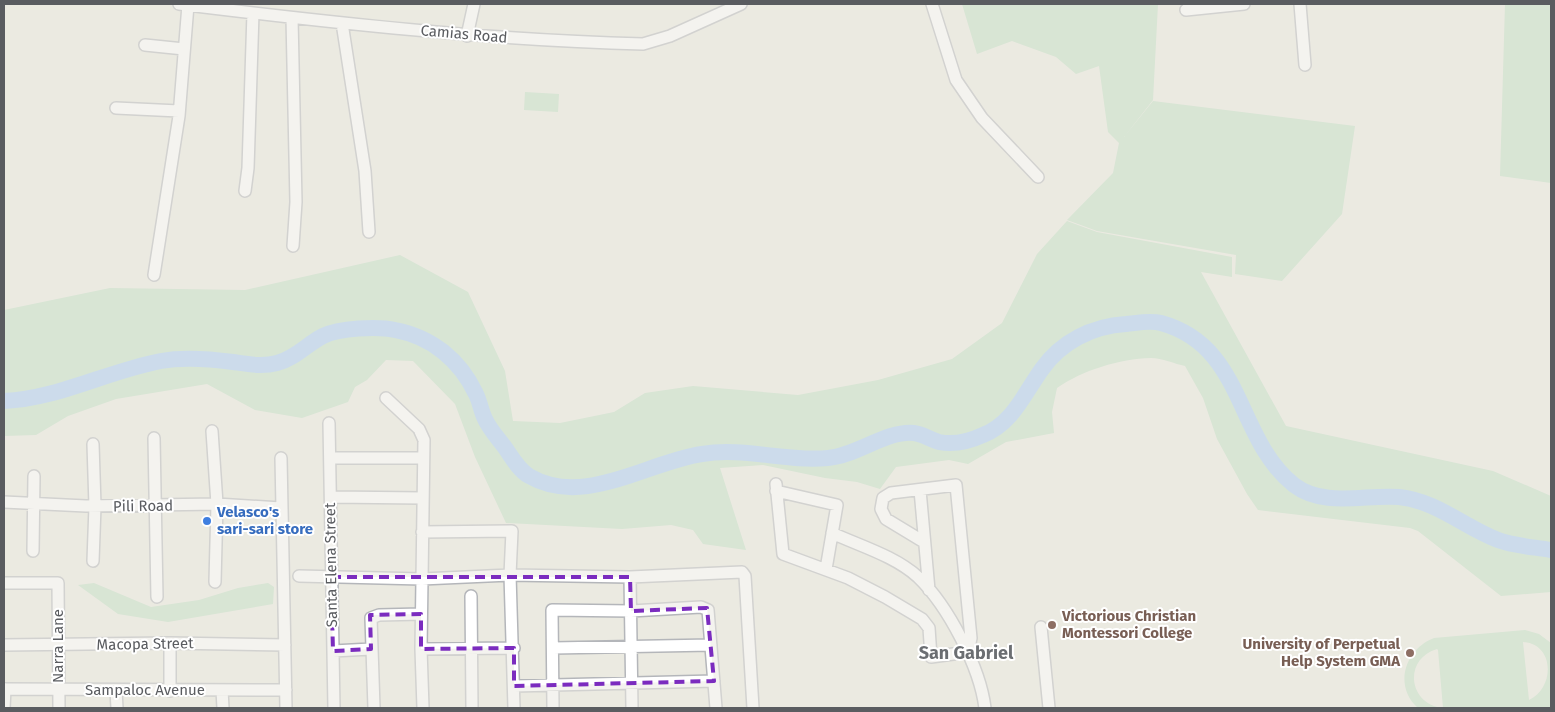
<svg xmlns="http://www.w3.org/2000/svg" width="1555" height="712" viewBox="0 0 1555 712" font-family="'Fira Sans',sans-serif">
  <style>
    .green { fill: #c0e0c3; fill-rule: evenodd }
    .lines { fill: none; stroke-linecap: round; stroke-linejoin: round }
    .river { stroke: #a6cbf6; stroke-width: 16 }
    .minor-casing { stroke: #b4b6ba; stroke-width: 14 }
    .minor { stroke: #fff; stroke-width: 11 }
    .marked { fill: none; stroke: #7b2cbf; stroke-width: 4; stroke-dasharray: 10 6; stroke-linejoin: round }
    .shop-dot { fill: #3f7fe0; stroke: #fff; stroke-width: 2 }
    .education-dot { fill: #8d6e63; stroke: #fff; stroke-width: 2 }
    .labels { text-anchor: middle; stroke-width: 4; stroke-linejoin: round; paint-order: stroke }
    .street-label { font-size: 15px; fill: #5a5c60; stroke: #fff }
    .shop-label { font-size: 15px; font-weight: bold; fill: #366cbe; stroke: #fff; text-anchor: start }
    .education-label { font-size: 15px; font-weight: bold; fill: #785e54; stroke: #fff; text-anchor: start }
    .quarter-label { font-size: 18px; font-weight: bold; fill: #6b6e72; stroke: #fff }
  </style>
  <rect width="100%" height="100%" fill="#ebeae1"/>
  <path class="green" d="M962,4h196l-5,96 -29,37 29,-36 202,25 -13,88 -60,67 -47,-7 1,-19 -139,-24 -30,-11 46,-47 6,-30 -11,-11 -9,-66 -23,8 -20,-17 -44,-16 -35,13z
    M1505,4h46v179l-51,-7z
    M525,92l34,2 -1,18 -34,-2z
    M1067,221l30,11 135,25v20l-31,-5 85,154 207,45 58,25v96l-50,4 -83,-65 -8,-3 -152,-18 -11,-16 -30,-55 -14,-41 -18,-32c-10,-2 -23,-8 -34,-8 -32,1 -68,12 -94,30l-5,24 2,21 -48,9 -38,22 -19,-4 -53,7 -16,22 -23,-7 -32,-4 -62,-13 -43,3 26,82 -43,-6 -10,-14 -22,-5 -49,4 -116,-6 -31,-66 -20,-53 -42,-43 -27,-1 -19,20 -12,7 -7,15 -46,16 -47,-8 -48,-26 -91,15 -48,17 -32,19 -32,1v-126l106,-22 135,2 155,-35 68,37 37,79 8,50 47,2 54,-11 31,-19 48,-7 105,9 80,-15 74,-21 50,-36 35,-69z
    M94,583l57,24 48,-7 39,-12 30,-5 6,4 -1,17 -105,18 -50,-8 -40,-29z
    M1525,630l14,4 12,9v65h-133c-25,-22 -13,-59 16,-70zM1523,642c32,2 32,46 6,58zM1437,649l1,1 5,58c-35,-4 -40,-49 -6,-59z"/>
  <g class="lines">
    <path class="river" d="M4,401c53,-2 104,-30 157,-40 21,-4 50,-2 72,1 14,2 29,5 44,1 19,-5 30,-19 46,-27 16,-8 55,-10 72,-6 37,7 65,30 81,64 4,8 5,17 9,25 5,11 14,20 21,30 6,9 13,21 23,27 55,32 118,-14 173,-22 42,-7 84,8 126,4 28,-2 59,-28 86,-25 9,1 17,7 25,9 15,3 31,-1 44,-7 30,-12 41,-41 59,-66 19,-27 50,-43 84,-45 11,-1 24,-4 35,-1 84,23 74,115 133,162 30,23 72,9 105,12 38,4 65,30 99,43 16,6 36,7 53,10"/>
    <defs>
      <path id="minor" d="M179,4c155,19 309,36 464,40l27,-8 71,-32
        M932,4l24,76 26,38 56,59
        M1300,4l5,61
        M1186,10l58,-6
        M292,18l4,184 -3,44
        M342,23l23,148 4,61
        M467,36l7,-32
        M145,45l39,4
        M116,108l63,3
        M245,191l3,-23 5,-155
        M154,275l25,-159 9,-111
        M386,398l33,31 5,11 -3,209 2,59
        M329,423l5,285
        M212,431l5,73 -2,78
        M154,438l3,159
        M93,444l2,62 -2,55
        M281,458l5,250
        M331,458h92
        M776,484l7,70 65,24 37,19 37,22 7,9 2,29 37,-5 3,-14 -15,-153 -65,8 -8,5 -2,11 5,10 38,23
        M920,490l9,100
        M776,491l61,14 -11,64
        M331,497l91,1
        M4,502l82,4 131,-2 64,4
        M422,532l90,-1 -2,44 4,133
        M832,533c28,13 63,23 86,44 30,29 62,90 67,131
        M33,551l1,-75
        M299,576l123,3 88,-4 120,2 112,-5 3,4 8,132
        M630,577l2,131
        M4,583h54l1,125
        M471,596l1,112
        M1041,627l8,81
        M170,643v48
        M4,645l166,-2 115,2
        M553,648l158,-3
        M421,649l93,-1
        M333,651l38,-2
        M514,686l200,-5
        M4,689l282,1
        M116,690l1,18
        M222,690l1,18
        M4,708l1,-19
        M374,708l-3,-90 8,-3 42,-1
        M553,708l-1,-98 79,1 70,-4 7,3 8,98"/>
    </defs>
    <use href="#minor" class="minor-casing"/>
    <use href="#minor" class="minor"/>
  </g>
  <path d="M0 0H1555V712H0ZM331,577h299l1,34 76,-3 7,73 -200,5v-38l-93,1v-35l-51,1 1,34 -38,2z" fill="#ebeae1" fill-opacity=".55" fill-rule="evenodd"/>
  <path class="marked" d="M331,577h299l1,34 76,-3 7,73 -200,5v-38l-93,1v-35l-51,1 1,34 -38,2z"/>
  <circle class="shop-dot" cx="207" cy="521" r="5"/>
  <g class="education-dot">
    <circle cx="1052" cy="625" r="5"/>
    <circle cx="1410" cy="653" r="5"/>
  </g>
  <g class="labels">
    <g class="street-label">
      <text transform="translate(464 34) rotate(5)" y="5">Camias Road</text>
      <text transform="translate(143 506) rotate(-1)" y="5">Pili Road</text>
      <text transform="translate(331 565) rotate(-91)" y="5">Santa Elena Street</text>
      <text transform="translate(145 644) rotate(-1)" y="5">Macopa Street</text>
      <text transform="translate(58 646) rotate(-90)" y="5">Narra Lane</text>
      <text x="145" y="695">Sampaloc Avenue</text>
    </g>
    <g class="shop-label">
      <text x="217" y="517">Velasco's<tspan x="217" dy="17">sari-sari store</tspan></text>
    </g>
    <g class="education-label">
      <text x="1062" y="621">Victorious Christian<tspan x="1062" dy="17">Montessori College</tspan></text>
      <text x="1400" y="649" text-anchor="end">University of Perpetual<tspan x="1400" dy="17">Help System GMA</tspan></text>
    </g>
    <g class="quarter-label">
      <text x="966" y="659">San Gabriel</text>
    </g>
  </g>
  <rect width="1555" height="712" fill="none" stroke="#5a5c60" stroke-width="10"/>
</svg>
